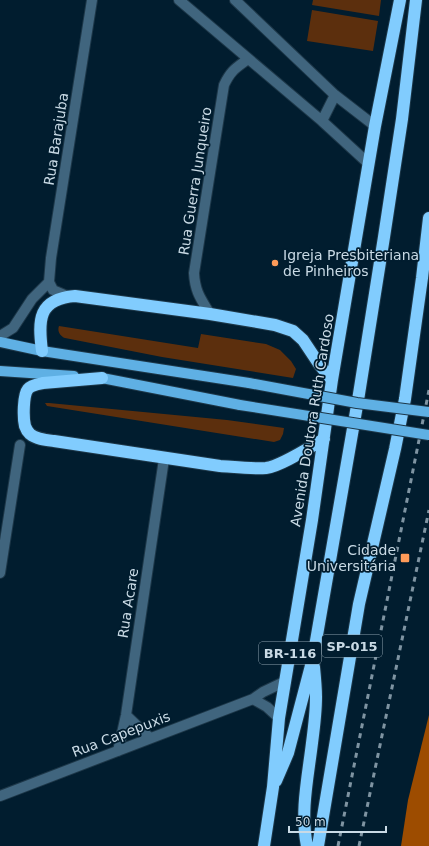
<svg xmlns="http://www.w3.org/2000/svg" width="429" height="846" viewBox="0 0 429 846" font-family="'DejaVu Sans',sans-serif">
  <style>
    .green { fill: #5c2f0d }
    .water { fill: #9d4c00 }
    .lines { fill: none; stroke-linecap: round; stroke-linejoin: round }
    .minor-casing { stroke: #1d3748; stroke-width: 12 }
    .major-casing { stroke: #1d3748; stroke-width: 12 }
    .highway-casing { stroke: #1d3748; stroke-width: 14 }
    .minor { stroke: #40657e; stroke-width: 10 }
    .major { stroke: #5fb0e4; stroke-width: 10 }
    .highway { stroke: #81ccfe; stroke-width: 12 }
    .rail { stroke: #7f94a2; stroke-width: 3; stroke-dasharray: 5 5; stroke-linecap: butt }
    .major-bridge-casing { stroke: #1d3748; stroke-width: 12; stroke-linecap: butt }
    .major-bridge { stroke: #5fb0e4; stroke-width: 10 }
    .poi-dot { fill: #fe9b59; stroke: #011d2f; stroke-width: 1.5 }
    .labels { text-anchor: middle; stroke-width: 3.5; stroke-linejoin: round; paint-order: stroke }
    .shield { fill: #011d2f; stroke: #8da1ae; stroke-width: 1 }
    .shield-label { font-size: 13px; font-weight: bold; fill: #c9dae5 }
    .street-label { font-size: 14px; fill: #c9dae5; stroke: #011d2f }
    .poi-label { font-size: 14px; fill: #c9dae5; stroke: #011d2f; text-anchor: start }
  </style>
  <rect width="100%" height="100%" fill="#011d2f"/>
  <path class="green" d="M313,0h68l-2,16 -67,-11z
    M312,10l66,11 -5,30 -66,-10z
    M59,326l139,22 3,-14 65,10 14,6 11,11 5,8 -3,9 -131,-21 -97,-19c-5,-2 -8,-7 -6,-12z
    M45,403h4l178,17 57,8 -1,6 -3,6 -6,2 -227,-36z"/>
  <path class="water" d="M429,715v131h-28l7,-46z"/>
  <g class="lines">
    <defs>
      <path id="minor" d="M179,0l143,121 47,43
        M235,0l100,95 40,31
        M322,121l13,-26
        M67,296l-14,-6 -4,-8 2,-24 41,-258
        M210,314c-9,-15 -15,-22 -16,-41l30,-188c7,-15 12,-17 24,-26
        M0,336l13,-8 19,-29 17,-17
        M0,573l20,-128
        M253,699l14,8 12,11
        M126,715l24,23
        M118,751l8,-36 38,-256
        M0,796l253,-97 10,-7 23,-11"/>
      <path id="major" d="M0,342l42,9 207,32
        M0,371l74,5
        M94,378h8l138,27"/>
      <path id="highway" d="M42,351c-4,-31 -4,-52 33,-55l135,18 65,11 18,6 10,9 16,24 13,16
        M102,378l-59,5c-5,1 -12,2 -15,6 -5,6 -5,29 -3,37 1,3 3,6 5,8 6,5 16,6 24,7l166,25c15,1 31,3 46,2 15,-2 44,-21 58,-29
        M276,781l12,-28 25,-95 46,-264 25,-157 18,-118 14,-119
        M264,846l9,-59 6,-69 33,-198 20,-140 43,-254 25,-126
        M307,846c-7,-34 1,-69 5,-103 2,-15 4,-31 4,-46 0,-10 -1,-20 -2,-30
        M318,846l41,-242 36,-155 10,-50 17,-121 7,-60"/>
    </defs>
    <use href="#minor" class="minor-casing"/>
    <use href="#major" class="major-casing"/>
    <use href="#highway" class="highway-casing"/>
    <use href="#minor" class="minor"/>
    <use href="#major" class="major"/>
    <use href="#highway" class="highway"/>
    <path class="rail" d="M338,846l91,-456
      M359,846l70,-336"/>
    <defs>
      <path id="major-bridge" d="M249,383l108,20 72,9
        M240,405l189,30"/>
    </defs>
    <use href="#major-bridge" class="major-bridge-casing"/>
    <use href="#major-bridge" class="major-bridge"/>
  </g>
  <g class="poi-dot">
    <circle cx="275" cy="263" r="4"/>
    <rect x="400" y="553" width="10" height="10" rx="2"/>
  </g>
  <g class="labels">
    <g class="shield">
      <rect x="322" y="635" width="60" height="22" rx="3"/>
      <rect x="259" y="642" width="62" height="22" rx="3"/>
    </g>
    <g class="shield-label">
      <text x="352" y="651">SP-015</text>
      <text x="290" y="658">BR-116</text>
    </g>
    <g class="street-label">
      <text transform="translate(56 139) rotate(-81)" y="5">Rua Barajuba</text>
      <text transform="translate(195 181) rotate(-81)" y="5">Rua Guerra Junqueiro</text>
      <text transform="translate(312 420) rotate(-81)" y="5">Avenida Doutora Ruth Cardoso</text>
      <text transform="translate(128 603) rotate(-81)" y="5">Rua Acare</text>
      <text transform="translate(121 734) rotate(-21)" y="5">Rua Capepuxis</text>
    </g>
    <g class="poi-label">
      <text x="283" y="260">Igreja Presbiteriana<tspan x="283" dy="16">de Pinheiros</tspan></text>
      <text x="396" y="555" text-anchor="end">Cidade<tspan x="396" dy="16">Universitária</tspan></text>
    </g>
  </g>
  <path d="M289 826v6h97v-6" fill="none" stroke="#c9dae5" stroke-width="2"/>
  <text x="295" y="826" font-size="12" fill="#c9dae5" stroke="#011d2f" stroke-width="3" paint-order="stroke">50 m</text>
</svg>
